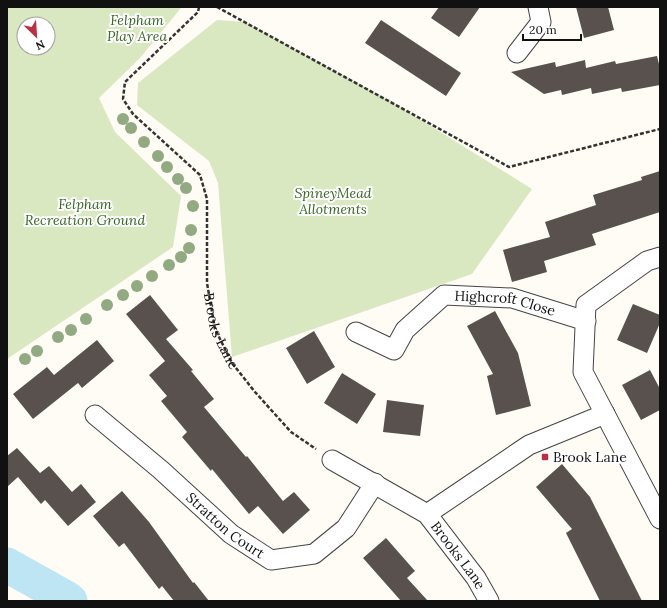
<svg xmlns="http://www.w3.org/2000/svg" width="667" height="608" viewBox="0 0 667 608" font-family="Lora,serif">
  <style>
    .green { fill: #d9e8c0; fill-rule: evenodd }
    .lines { fill: none; stroke-linecap: round; stroke-linejoin: round }
    .river { stroke: #bde5f3; stroke-width: 35 }
    .building { fill: #59514e }
    .minor-casing { stroke: #444; stroke-width: 21 }
    .path { stroke: #333; stroke-width: 2.5; stroke-dasharray: 4 2; stroke-linecap: butt }
    .minor { stroke: #fff; stroke-width: 19 }
    .tree { fill: #92aa82 }
    .poi-dot { fill: #b93046; stroke: #fff; stroke-width: 1.5 }
    .labels { text-anchor: middle; stroke-width: 4; stroke-linejoin: round; paint-order: stroke }
    .park-label { font-size: 14px; font-style: italic; fill: #396624; stroke: #fff }
    .street-label { font-size: 14px; fill: #111; stroke: #fff }
    .poi-label { font-size: 14px; fill: #111; stroke: #fff; text-anchor: start }
  </style>
  <rect width="100%" height="100%" fill="#fefcf5"/>
  <path class="green" d="M7,7l174,1 -41,50 -41,40 16,34 66,64 -8,51 -166,112zM24,24h24v24h-24z
    M217,20l28,2 147,80 140,87 -60,85 -240,83 -14,-174 -9,-22 -72,-56 1,-22z"/>
  <g class="lines">
    <path class="river" d="M7,565l59,33 4,3"/>
  </g>
  <path class="building" d="M439,7h41l-21,30 -28,-19z
    M576,7h32l6,23 -30,8z
    M381,20l80,53 -15,23 -81,-53z
    M657,56l3,12v17l-38,7 -1,-4 -29,6 -1,-6 -29,7 -1,-5 -17,4 -33,-22 44,-10 1,5 29,-7 1,8 29,-7 1,3z
    M660,171v41l-68,22 4,11 -52,16 3,11 -35,10 -9,-32 47,-13 -5,-15 51,-17 -3,-10 49,-15 -1,-3z
    M150,295l28,35 -12,9 27,31 -2,1 23,28 -10,8 42,50 1,-1 36,45 11,-9 16,18 -27,24 -25,-28 -9,8 -37,-45 -1,2 -29,-34 5,-5 -26,-31 6,-5 -18,-21 16,-14 -39,-47z
    M633,304l27,11v8l-13,30 -30,-13z
    M495,311l23,42 13,53 -35,9 -9,-39 6,-2 -26,-48z
    M314,331l21,36 -28,17 -21,-36z
    M97,340l17,21 -32,27 -4,-5 -45,36 -20,-25 34,-27 7,8z
    M650,370l10,19v21l-19,10 -19,-35z
    M342,373l34,21 -19,30 -33,-21z
    M387,400l37,5 -4,31 -37,-4z
    M17,448l23,25 9,-7 23,26 9,-8 15,18 -28,24 -23,-26 -4,4 -23,-27 -11,10v-31z
    M562,464l28,33 52,104h-42l-34,-68 6,-4 -36,-42z
    M122,491l27,31 44,61 1,-1 15,19h-35l-12,-15 -3,3 -35,-46 -5,4 -26,-31z
    M386,538l29,33 -8,7 21,23h-27l-38,-43z"/>
  <g class="lines">
    <defs>
      <g id="minor">
        <path d="M517,53l24,-31 -3,-15"/>
        <path d="M660,257l-13,4 -61,44 -3,67 77,147"/>
        <path id="s2" d="M356,332l38,18 11,-20 39,-35 68,3 74,23"/>
        <path id="s3" d="M95,415l66,55 70,64 40,26 43,-6 32,-26 29,-45"/>
        <path id="s4" d="M332,460l95,54 49,64 13,23"/>
        <path d="M427,514l102,-69 76,-31"/>
      </g>
    </defs>
    <use href="#minor" class="minor-casing"/>
    <g class="path">
      <path id="s1" d="M199,7l-1,5 -73,70 -2,17 10,15 67,61 7,24v84l8,46 17,34 23,29 36,40 25,17"/>
      <path d="M217,7l292,160 151,-38"/>
    </g>
    <use href="#minor" class="minor"/>
  </g>
  <g class="tree">
    <circle cx="123" cy="119" r="6"/>
    <circle cx="131" cy="128" r="6"/>
    <circle cx="144" cy="142" r="6"/>
    <circle cx="158" cy="156" r="6"/>
    <circle cx="167" cy="167" r="6"/>
    <circle cx="178" cy="179" r="6"/>
    <circle cx="186" cy="188" r="6"/>
    <circle cx="193" cy="206" r="6"/>
    <circle cx="191" cy="230" r="6"/>
    <circle cx="189" cy="248" r="6"/>
    <circle cx="181" cy="257" r="6"/>
    <circle cx="169" cy="265" r="6"/>
    <circle cx="152" cy="276" r="6"/>
    <circle cx="137" cy="286" r="6"/>
    <circle cx="123" cy="295" r="6"/>
    <circle cx="107" cy="305" r="6"/>
    <circle cx="86" cy="319" r="6"/>
    <circle cx="71" cy="330" r="6"/>
    <circle cx="58" cy="337" r="6"/>
    <circle cx="37" cy="351" r="6"/>
    <circle cx="25" cy="359" r="6"/>
  </g>
  <rect class="poi-dot" x="541" y="453" width="8" height="8" rx="2"/>
  <g class="labels">
    <g class="park-label">
      <text x="137" y="25">Felpham<tspan x="137" dy="16">Play Area</tspan></text>
      <text x="333" y="198">SpineyMead<tspan x="333" dy="16">Allotments</tspan></text>
      <text x="85" y="209">Felpham<tspan x="85" dy="16">Recreation Ground</tspan></text>
    </g>
    <g class="street-label">
      <text dy="5" stroke="none"><textPath href="#s2" startOffset="179">Highcroft Close</textPath></text>
      <text dy="5" stroke="none"><textPath href="#s1" startOffset="391">Brooks Lane</textPath></text>
      <text dy="5" stroke="none"><textPath href="#s3" startOffset="171">Stratton Court</textPath></text>
      <text dy="5" stroke="none"><textPath href="#s4" startOffset="161">Brooks Lane</textPath></text>
    </g>
    <g class="poi-label">
      <text x="553" y="462">Brook Lane</text>
    </g>
  </g>
  <rect width="667" height="608" fill="none" stroke="#111111" stroke-width="16"/>
  <g transform="translate(36 36) rotate(155)"><circle r="19" fill="#ffffff" stroke="#a0a0a0"/>
  <path d="M0-3L7 15L0 10L-7 15Z" fill="#b93046"/>
  <text y="-6" font-size="11" font-weight="bold" text-anchor="middle" fill="#111111">N</text>
  </g>
  <path d="M523 34v6h58v-6" fill="none" stroke="#111111" stroke-width="2"/>
  <text x="529" y="34" font-size="12" fill="#111111" stroke="#ffffff" stroke-width="3" paint-order="stroke">20 m</text>
</svg>
